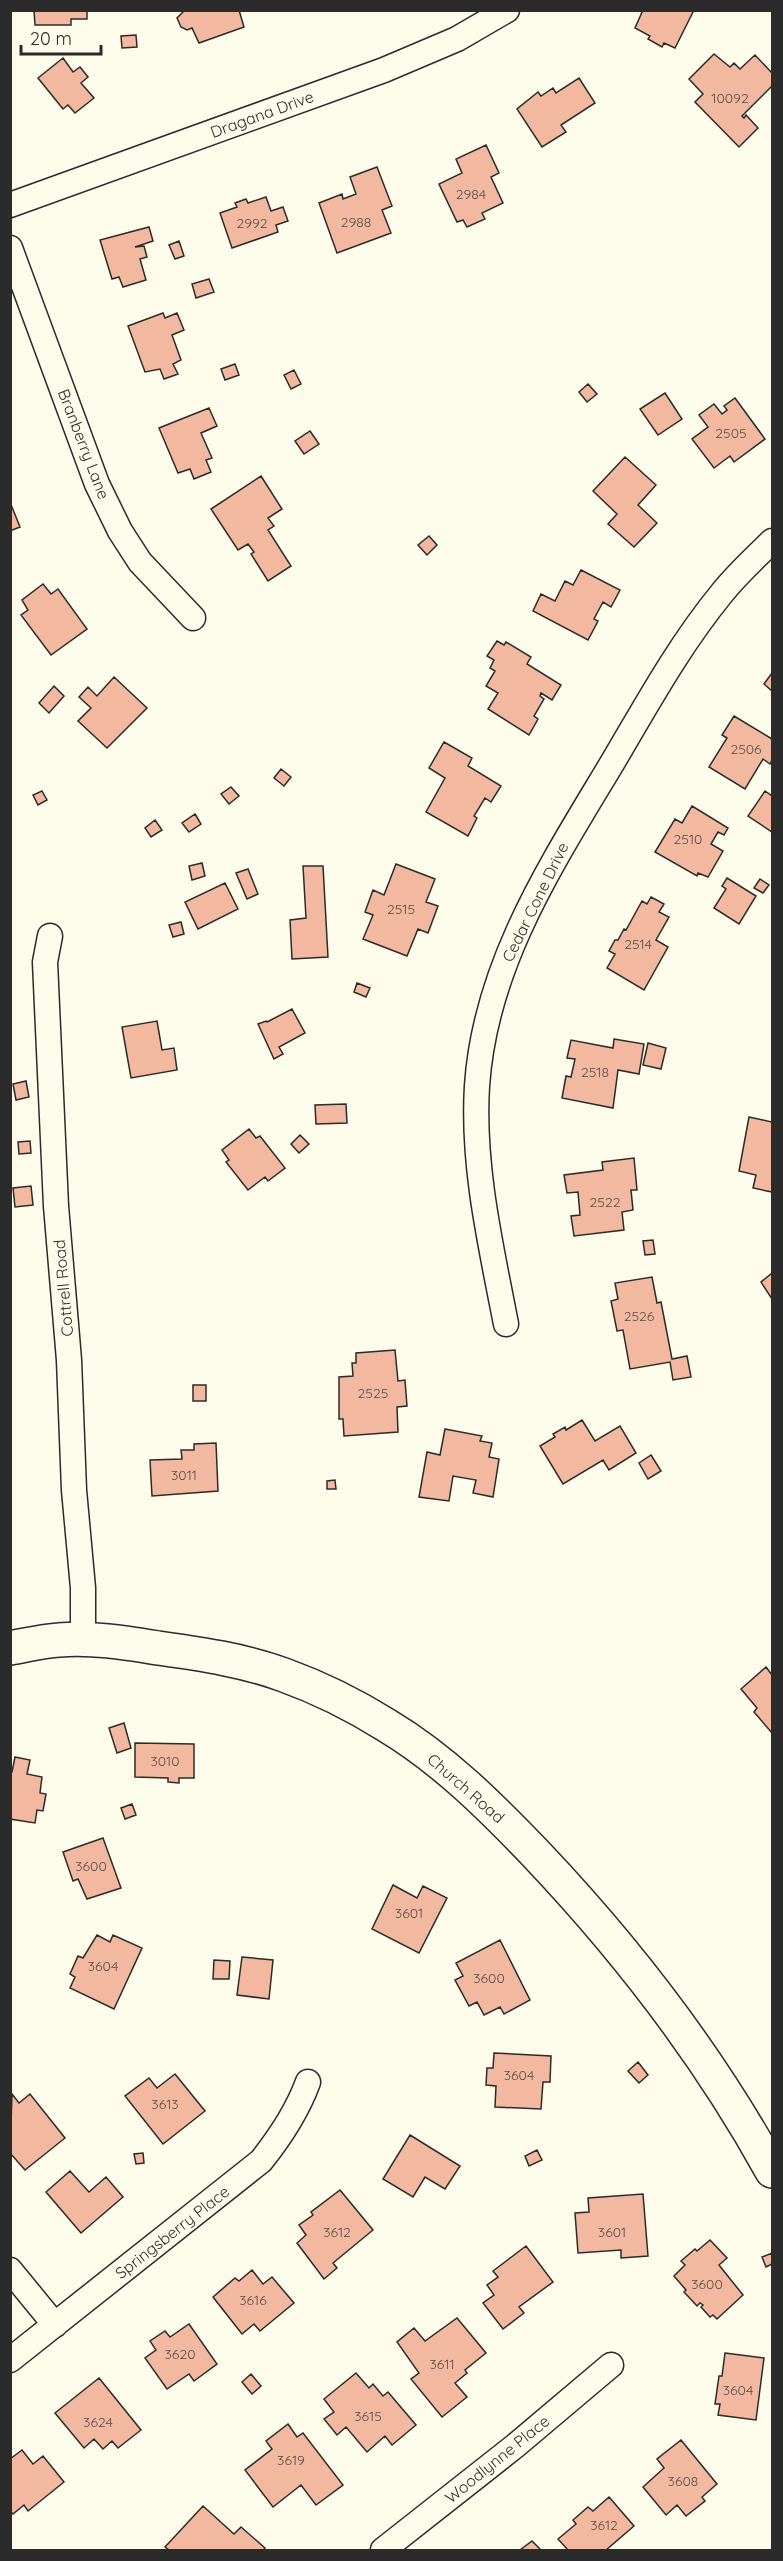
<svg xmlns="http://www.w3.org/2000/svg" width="783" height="2561" viewBox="0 0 783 2561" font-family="Quicksand,sans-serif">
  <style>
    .building { fill: #f2b8a0; stroke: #2b2b2b; stroke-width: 1.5 }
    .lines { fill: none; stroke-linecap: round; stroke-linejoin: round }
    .street-casing { stroke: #2b2b2b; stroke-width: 27 }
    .secondary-casing { stroke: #2b2b2b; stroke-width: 36 }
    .street { stroke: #fdfbea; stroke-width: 24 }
    .secondary { stroke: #fdfbea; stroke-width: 33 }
    .labels { text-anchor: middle; stroke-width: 4.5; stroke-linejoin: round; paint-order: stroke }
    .number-label { font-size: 14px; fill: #5d4e48 }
    .street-label { font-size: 16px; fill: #2b2b2b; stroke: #fdfbea }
  </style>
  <rect width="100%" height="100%" fill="#fdfbea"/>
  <path class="building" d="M34,10h53v9h-16v6h-36z
    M185,10h54l5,17 -45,16 -7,-15 -5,2 -6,-3 -4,-9z
    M643,10h51l-19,38 -11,-5 -2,4 -14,-8 2,-3 -15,-8z
    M136,35l1,12 -15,1 -1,-12z
    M714,54l16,13 4,-4 6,6 15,-14 17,18v13l-30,30 2,2 2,-3 12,13 -19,19 -44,-45 8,-8 -14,-15z
    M63,58l10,14 7,-5 8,10 -7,6 13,15 -19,15 -7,-8 -5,4 -25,-31z
    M579,78l16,25 -34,22 5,7 -24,15 -25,-38 21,-17 3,4 12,-8 3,5z
    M486,145l13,28 -8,4 12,26 -21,10 3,6 -18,8 -4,-7 -6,2 -18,-38 23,-11 -6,-14z
    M377,167l15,39 -10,4 9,23 -54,20 -18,-50 23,-9 1,5 13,-5 -6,-17z
    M266,197l5,14 12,-4 5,14 -12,4 2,7 -46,16 -12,-35 17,-6 -2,-4 11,-4 2,4z
    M149,227l4,14 -18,6 9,-1 3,11 -7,2 6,21 -23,7 -4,-10 -7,2 -12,-39z
    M179,241l5,15 -9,3 -6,-14z
    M209,279l5,13 -18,6 -4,-14z
    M163,313l2,5 12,-5 7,17 -12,5 9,25 -8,4 5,10 -14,5 -4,-10 -15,3 -17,-46z
    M235,364l4,11 -14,5 -4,-11z
    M294,370l7,14 -10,5 -7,-14z
    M588,384l9,10 -10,8 -8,-10z
    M665,393l17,26 -24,16 -18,-26z
    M735,398l30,41 -31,23 -4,-6 -16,12 -22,-29 16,-12 -9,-12 15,-11 8,10 5,-4 -3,-4z
    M209,408l8,18 -16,7 11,25 -6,2 5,12 -17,7 -4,-10 -12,4 -19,-45z
    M310,431l9,13 -15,10 -9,-13z
    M625,457l31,28 -18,20 19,18 -23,24 -26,-23 9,-10 -24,-23z
    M261,476l21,33 -14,9 6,8 -6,4 23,36 -23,15 -17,-27 3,-2 -6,-8 -10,6 -27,-41z
    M10,502l10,25 -10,4z
    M429,536l8,9 -10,10 -9,-10z
    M581,570l39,20 -9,17 -8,-5 -9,17 4,2 -10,19 -55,-29 8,-17 14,7 10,-20 8,4z
    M43,584l8,10 7,-5 29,40 -36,26 -30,-40 7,-5 -6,-10z
    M497,641l7,4 2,-3 25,15 -4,7 34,21 -9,15 -11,-7 -1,3 4,3 -10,17 4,3 -9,16 -41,-26 10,-16 -12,-7 9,-15 -5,-3 4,-8 -7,-4z
    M772,673v18l-8,-7z
    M114,677l33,31 -40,40 -29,-27 13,-13 -12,-11 9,-10 9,9z
    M54,686l10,10 -15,17 -10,-10z
    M734,716l38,23v21l-2,4 -7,-5 -18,30 -36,-22 18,-29 -5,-3z
    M444,742l28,16 -4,8 33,20 -10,16 -6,-4 -11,18 3,2 -9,18 -42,-24 19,-34 -16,-10z
    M281,769l10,8 -7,9 -10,-8z
    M231,787l8,9 -10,8 -8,-10z
    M42,791l5,9 -9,5 -5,-10z
    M765,791l7,5v36l-24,-16z
    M692,806l36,22 -4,7 -6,-3 -7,12 12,7 -15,26 -10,-4 -1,3 -42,-24 20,-33 7,4z
    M195,814l6,10 -12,8 -7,-9z
    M155,820l7,10 -11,7 -6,-9z
    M202,863l3,13 -13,4 -3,-14z
    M396,864l39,15 -9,23 12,4 -10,27 -10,-4 -11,27 -44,-17 10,-24 -8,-3 8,-22 11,5z
    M303,866h20l5,91 -36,2 -2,-39 16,-2z
    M248,869l10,25 -11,5 -11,-26z
    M727,878l29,18 -17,28 -25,-16 12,-19 -4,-3z
    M760,879l9,6 -6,8 -9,-5z
    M225,883l13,26 -40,20 -13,-27z
    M651,897l13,7 -5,8 10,5 -13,23 12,7 -24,43 -37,-22 8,-14 -6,-3 6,-11h3l6,-11 2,1 16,-29 5,3z
    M181,922l3,12 -11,3 -4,-12z
    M357,983l13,5 -4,9 -12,-5z
    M292,1009l13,24 -26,14 4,7 -9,5 -16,-35 8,-3 1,1z
    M157,1021l5,29 12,-2 3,22 -46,8 -9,-51z
    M614,1039l30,5 -5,30 -21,-4 -5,38 -51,-10 4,-22 5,1 4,-18 -8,-1 4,-18 42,8z
    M648,1043l18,5 -5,21 -18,-4z
    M26,1081l3,16 -13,3 -3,-16z
    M346,1104l1,19 -31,1 -1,-19z
    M749,1117l23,5v70l-19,-4 3,-13 -17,-4z
    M249,1129l7,9 4,-2 25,32 -17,13 -3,-4 -17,13 -22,-28 3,-2 -7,-10z
    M300,1135l9,9 -10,9 -8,-9z
    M30,1141l1,12 -12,1 -1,-12z
    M634,1158l3,32h-6l2,20 -11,2 2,18 -50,6 -3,-20 9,-1 -2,-23 -11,1 -3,-18 39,-5 -1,-8z
    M31,1186l2,19 -18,2 -2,-19z
    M653,1240l2,14 -10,1 -2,-14z
    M772,1273v26l-11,-17z
    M652,1277l5,26 4,-1 11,57 15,-3 4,21 -18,3 -3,-18 -40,7 -7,-39 -6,1 -6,-30 7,-2 -3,-16z
    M395,1350l3,31 7,-1 2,26 -10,1 1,25 -54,4 -1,-17h-4v-42l14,-1 -1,-13h4v-10z
    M193,1385h13v16h-13z
    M582,1420l13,21 25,-15 16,27 -27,17 -6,-10 -40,24 -23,-38 15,-9 -2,-3 12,-7 1,3z
    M445,1429l37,7 -2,5 12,2 -3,14 10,2 -6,38 -20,-4 3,-13 -23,-4 -4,25 -30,-4 8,-45 13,3z
    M216,1443l2,48 -66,5 -2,-36 32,-1 -1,-9h13v-6z
    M651,1455l10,16 -13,8 -9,-16z
    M335,1480l1,9h-9v-8z
    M766,1667l6,8v58l-18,-21 3,-4 -16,-19z
    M124,1723l7,25 -14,5 -8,-25z
    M135,1743l59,1v34h-15v5l-11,-1v-4l-33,-1z
    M15,1757l15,3 -3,14 15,3 -2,16 6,1 -3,17 -6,-1 -2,13 -25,-4v-47h2z
    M132,1804l4,11 -11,4 -4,-11z
    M103,1838l18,50 -34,11 -9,-20 -5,2 -10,-29z
    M393,1885l24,13 6,-12 24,12 -28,55 -47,-24z
    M97,1935l13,7 3,-7 29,13 -28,61 -44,-21 5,-11 -5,-3 8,-18 5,2z
    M500,1940l30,60 -26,14 -4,-7 -16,8 -7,-13 -8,4 -14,-26 8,-4 -7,-13z
    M242,1957l31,3 -4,39 -32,-4z
    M214,1960l16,1 -1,18h-16z
    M494,2053l57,3 -1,26h-7l-2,27 -46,-2 1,-21 -10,-1 1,-17h6z
    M638,2062l10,13 -9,8 -11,-12z
    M175,2074l30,37 -42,33 -38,-48 24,-18 8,10z
    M12,2094l7,9 11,-9 35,44 -40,32 -15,-17z
    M410,2135l50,31 -15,23 -20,-12 -12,20 -30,-18z
    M537,2150l5,10 -13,6 -4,-10z
    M143,2153l1,10 -8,1 -2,-10z
    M70,2171l19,21 17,-15 17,20 -42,36 -35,-41z
    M340,2190l33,40 -40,33 4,5 -13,11 -27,-36 9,-8 -7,-10 14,-10 -2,-3z
    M643,2194l5,62 -27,2v-8l-43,3 -3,-40 14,-1 -1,-14z
    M710,2240l17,18 -8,7 24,30 -26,24 -4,-4 -3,2 -9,-10 2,-2 -3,-2 -3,3 -13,-14 2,-2 -12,-14 11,-11 -4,-4 14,-12 2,2z
    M526,2246l27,36 -34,25 5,6 -21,16 -20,-26 11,-8 -7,-10 11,-8 -5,-6z
    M772,2253v11l-6,3 -4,-10z
    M252,2270l11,14 9,-7 22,26 -34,28 -6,-7 -12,10 -29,-37 22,-19 4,3z
    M457,2318l29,35 -21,17 2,3 -12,10 12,14 -25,20 -31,-38 8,-6 -22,-31 17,-14 11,13z
    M189,2324l28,40 -23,17 -5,-7 -22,15 -22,-31 11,-8 -6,-9 15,-10 5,6z
    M725,2353l39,5 -8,62 -38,-5 2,-11h-5l4,-28h3z
    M356,2373l13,15 4,-4 10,12 5,-4 28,33 -24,20 -7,-9 -18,16 -21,-25 -9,8 -13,-16 10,-7 -10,-13z
    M251,2374l10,12 -9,8 -10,-12z
    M99,2378l42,52 -23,18 -6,-7 -9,8 -9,-10 -10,9 -29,-35z
    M288,2424l9,13 6,-4 40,52 -27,20 -15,-20 -28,22 -28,-37 27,-21 -6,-8z
    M681,2440l36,44 -15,13 3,4 -19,15 -9,-11 -11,10 -23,-28 21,-19 -7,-9z
    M22,2450l11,14 10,-8 21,26 -36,29 -4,-6 -11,9 -3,-3v-52z
    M609,2497l25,29 -28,24h-38l-10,-11 18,-15 -3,-4 15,-13 5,4z
    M203,2506l31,28 7,-7 24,21 -2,2h-94l-4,-3z
    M532,2541l9,9h-21z"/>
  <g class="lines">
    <defs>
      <path id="street" d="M10,205l374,-135 73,-31 50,-29
        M10,248l87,236 23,47 20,31 53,56
        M50,936l-5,26 11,244 13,154 5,130 9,98v52
        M506,1324c-15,-78 -34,-158 -29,-238 8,-122 76,-224 137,-326 33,-56 66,-116 108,-167 15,-19 33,-35 50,-52
        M10,2270l45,55
        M10,2360l251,-199c20,-25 36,-49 47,-79
        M383,2550l132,-104 96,-81"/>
      <path id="secondary" d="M10,1648c17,-3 33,-7 49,-8 32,-3 68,3 99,8 42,6 86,12 126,27 36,13 70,30 102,50 57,34 105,82 150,129 91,96 172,201 236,317"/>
    </defs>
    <use href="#street" class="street-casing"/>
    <use href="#secondary" class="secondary-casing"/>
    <use href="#street" class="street"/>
    <use href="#secondary" class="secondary"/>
  </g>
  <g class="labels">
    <g class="number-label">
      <text x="730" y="103">10092</text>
      <text x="471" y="199">2984</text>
      <text x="356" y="227">2988</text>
      <text x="252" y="228">2992</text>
      <text x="731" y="438">2505</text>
      <text x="746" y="754">2506</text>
      <text x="688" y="844">2510</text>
      <text x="401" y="914">2515</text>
      <text x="638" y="949">2514</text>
      <text x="595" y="1077">2518</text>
      <text x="605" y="1207">2522</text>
      <text x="639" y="1321">2526</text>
      <text x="373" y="1398">2525</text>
      <text x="184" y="1480">3011</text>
      <text x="165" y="1766">3010</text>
      <text x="91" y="1871">3600</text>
      <text x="409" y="1918">3601</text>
      <text x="103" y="1971">3604</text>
      <text x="489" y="1983">3600</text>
      <text x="519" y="2080">3604</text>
      <text x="165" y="2109">3613</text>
      <text x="337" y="2237">3612</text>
      <text x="612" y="2237">3601</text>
      <text x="707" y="2289">3600</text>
      <text x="253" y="2305">3616</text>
      <text x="180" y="2359">3620</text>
      <text x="442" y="2369">3611</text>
      <text x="738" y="2395">3604</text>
      <text x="368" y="2421">3615</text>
      <text x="98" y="2427">3624</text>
      <text x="291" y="2465">3619</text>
      <text x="683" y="2486">3608</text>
      <text x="604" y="2530">3612</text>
    </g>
    <g class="street-label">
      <text transform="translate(262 114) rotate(-20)" y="6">Dragana Drive</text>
      <text transform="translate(84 444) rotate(69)" y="6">Branberry Lane</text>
      <text transform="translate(535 902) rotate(-64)" y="6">Cedar Cone Drive</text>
      <text transform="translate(63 1288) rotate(-95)" y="6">Cottrell Road</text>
      <text transform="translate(466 1788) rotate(41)" y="6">Church Road</text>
      <text transform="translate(172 2232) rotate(-38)" y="6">Springsberry Place</text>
      <text transform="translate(497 2459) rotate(-39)" y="6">Woodlynne Place</text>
    </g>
  </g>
  <rect width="783" height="2561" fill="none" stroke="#2b2b2b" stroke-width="24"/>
  <path d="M21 45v9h80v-9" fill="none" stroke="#2b2b2b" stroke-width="3"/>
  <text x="30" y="45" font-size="18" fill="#2b2b2b" stroke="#fdfbea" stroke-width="4.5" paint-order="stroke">20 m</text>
</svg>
